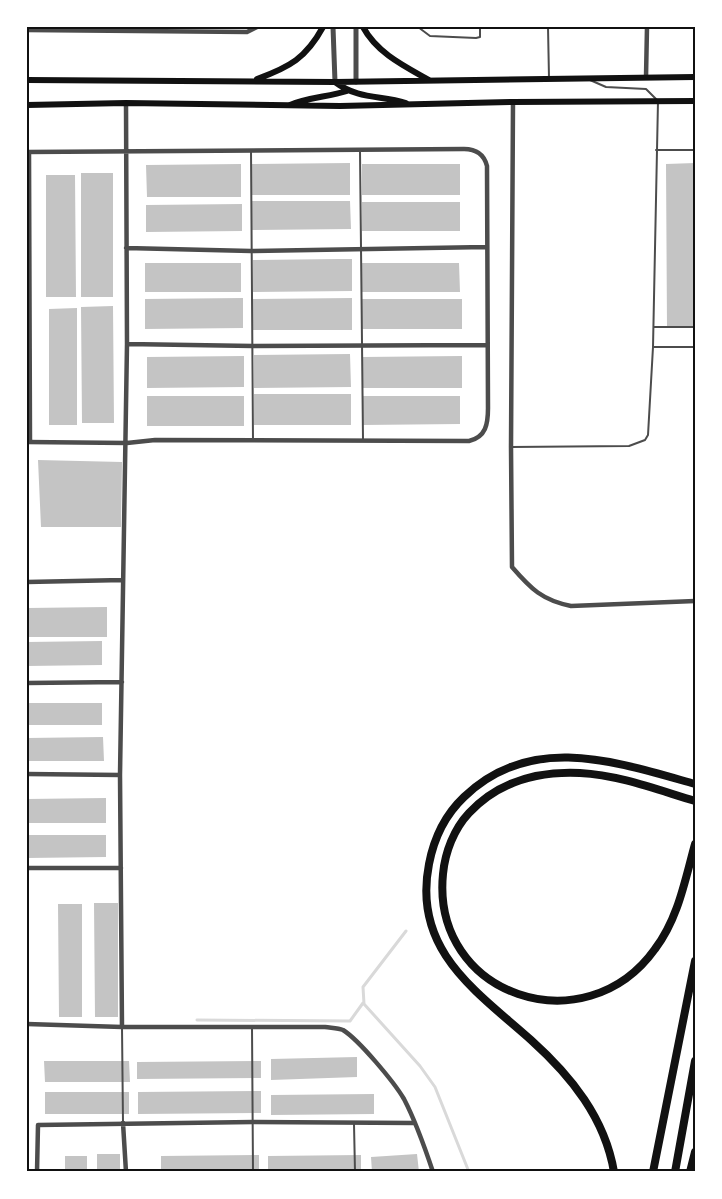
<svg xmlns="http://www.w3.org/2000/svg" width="722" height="1199" viewBox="0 0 722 1199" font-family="Jost,sans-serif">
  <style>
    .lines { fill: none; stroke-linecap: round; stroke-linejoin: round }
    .stream { stroke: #d9d9d9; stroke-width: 3 }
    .building { fill: #c4c4c4 }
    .service { stroke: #4c4c4c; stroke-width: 2 }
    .minor { stroke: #4c4c4c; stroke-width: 4.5 }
    .tertiary { stroke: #4c4c4c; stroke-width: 5 }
    .secondary { stroke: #111; stroke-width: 6 }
    .motorway { stroke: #111; stroke-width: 8 }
    .neatline { fill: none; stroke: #111; stroke-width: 2 }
  </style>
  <rect width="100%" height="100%" fill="#fff"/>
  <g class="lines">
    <path class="stream" d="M406,931l-43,56 1,17 56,62 15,21 34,85
      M197,1020l153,1 13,-18"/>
  </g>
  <path class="building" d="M350,163v32h-98v-31z
    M695,163v163l-28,1 -1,-163z
    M241,164v33h-94l-1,-32z
    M362,164h98v31h-98z
    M81,173h32v124h-32z
    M46,175h29l1,122h-30z
    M251,201h99l1,28 -100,1z
    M362,202h98v29h-98z
    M242,204v27l-96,1v-27z
    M339,259h13v32l-99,1v-32z
    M145,263h96v29h-96z
    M362,263h97l1,29h-98z
    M243,298v30l-98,1v-30z
    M352,298v32h-99v-31z
    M362,299h100v30h-100z
    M113,306l1,117h-32l-1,-116z
    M77,308v117h-28v-116z
    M350,354l1,33 -97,1v-33z
    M244,356v31l-97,1v-31z
    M462,356v32h-100v-31z
    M254,394h97v31h-97z
    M147,396h97v30h-97z
    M363,396h97v28l-97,1z
    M38,460l84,2 -1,65h-80z
    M107,607v30h-80v-29z
    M102,641v24l-75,1v-24z
    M27,703h75v22h-75z
    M103,737l1,24h-77v-23z
    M106,798v25h-79v-24z
    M27,835h79v22l-79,1z
    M94,903h24v114h-23z
    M58,904h24v113h-23z
    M357,1057v20l-86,3v-21z
    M44,1061h85l1,21h-85z
    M261,1061v17l-124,1v-17z
    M261,1091v22l-123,1v-22z
    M45,1092h84v22h-84z
    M374,1094v20l-103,1v-20z
    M97,1154h23v18h-23z
    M417,1154l2,18h-47l-1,-15z
    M259,1155v17h-98v-16z
    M361,1155v17h-93v-16z
    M65,1156h22v16h-22z"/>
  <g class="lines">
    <path class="service" d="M418,27l12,9 46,2 4,-1v-10
      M548,27l1,51
      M251,150l2,291
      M656,150h39
      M360,151l3,288
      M654,327h41
      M653,347h42
      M511,447l118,-1 16,-6 3,-5 5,-88 5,-246 -12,-12 -40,-2 -16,-7
      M122,1027l1,96
      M252,1027l1,145
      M354,1124l1,48"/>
    <path class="minor" d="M27,30l220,2 10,-5
      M646,77l1,-50
      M513,102l-2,345 1,120c19,22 30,33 59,39l124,-5
      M27,152l437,-3c12,0 20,5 23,17l1,242c0,16 -2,29 -19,33l-314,-1 -28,3 -100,-1
      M29,152l1,290
      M126,248l125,3 235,-4
      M127,344l126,2 234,-1
      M27,582l96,-2
      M27,683l95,-1
      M27,774l93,1
      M27,868h94
      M27,1024l95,3h203c6,1 13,1 18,3 16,10 51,52 61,69 12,23 21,49 29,73
      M122,1027l-2,-252 7,-431 -1,-241
      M123,1123l3,49
      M37,1172l1,-47 215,-3 161,1"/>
    <path class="tertiary" d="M333,27l2,55
      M356,27v55"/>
    <path class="secondary" d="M363,27c14,26 41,39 66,53
      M257,79c33,-12 49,-21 66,-52
      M27,80l308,2 360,-5
      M335,82c24,18 45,13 71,21
      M27,105l99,-2 214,3 173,-4 182,-1
      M290,105c19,-8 38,-8 57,-14"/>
    <path class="motorway" d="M695,801c-37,-11 -76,-26 -115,-28 -42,-2 -81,8 -111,40 -15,16 -24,39 -26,61 -12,122 142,173 212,75 23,-30 30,-69 40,-105
      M614,1172c-9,-54 -43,-96 -83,-132 -55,-49 -119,-90 -102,-176 5,-26 16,-49 35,-67 67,-65 153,-35 231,-13
      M653,1172l42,-211
      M675,1172l20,-111
      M690,1172l5,-20"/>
  </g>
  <rect width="722" height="1199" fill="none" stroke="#ffffff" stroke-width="57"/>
  <rect x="28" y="28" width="666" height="1142" class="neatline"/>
</svg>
